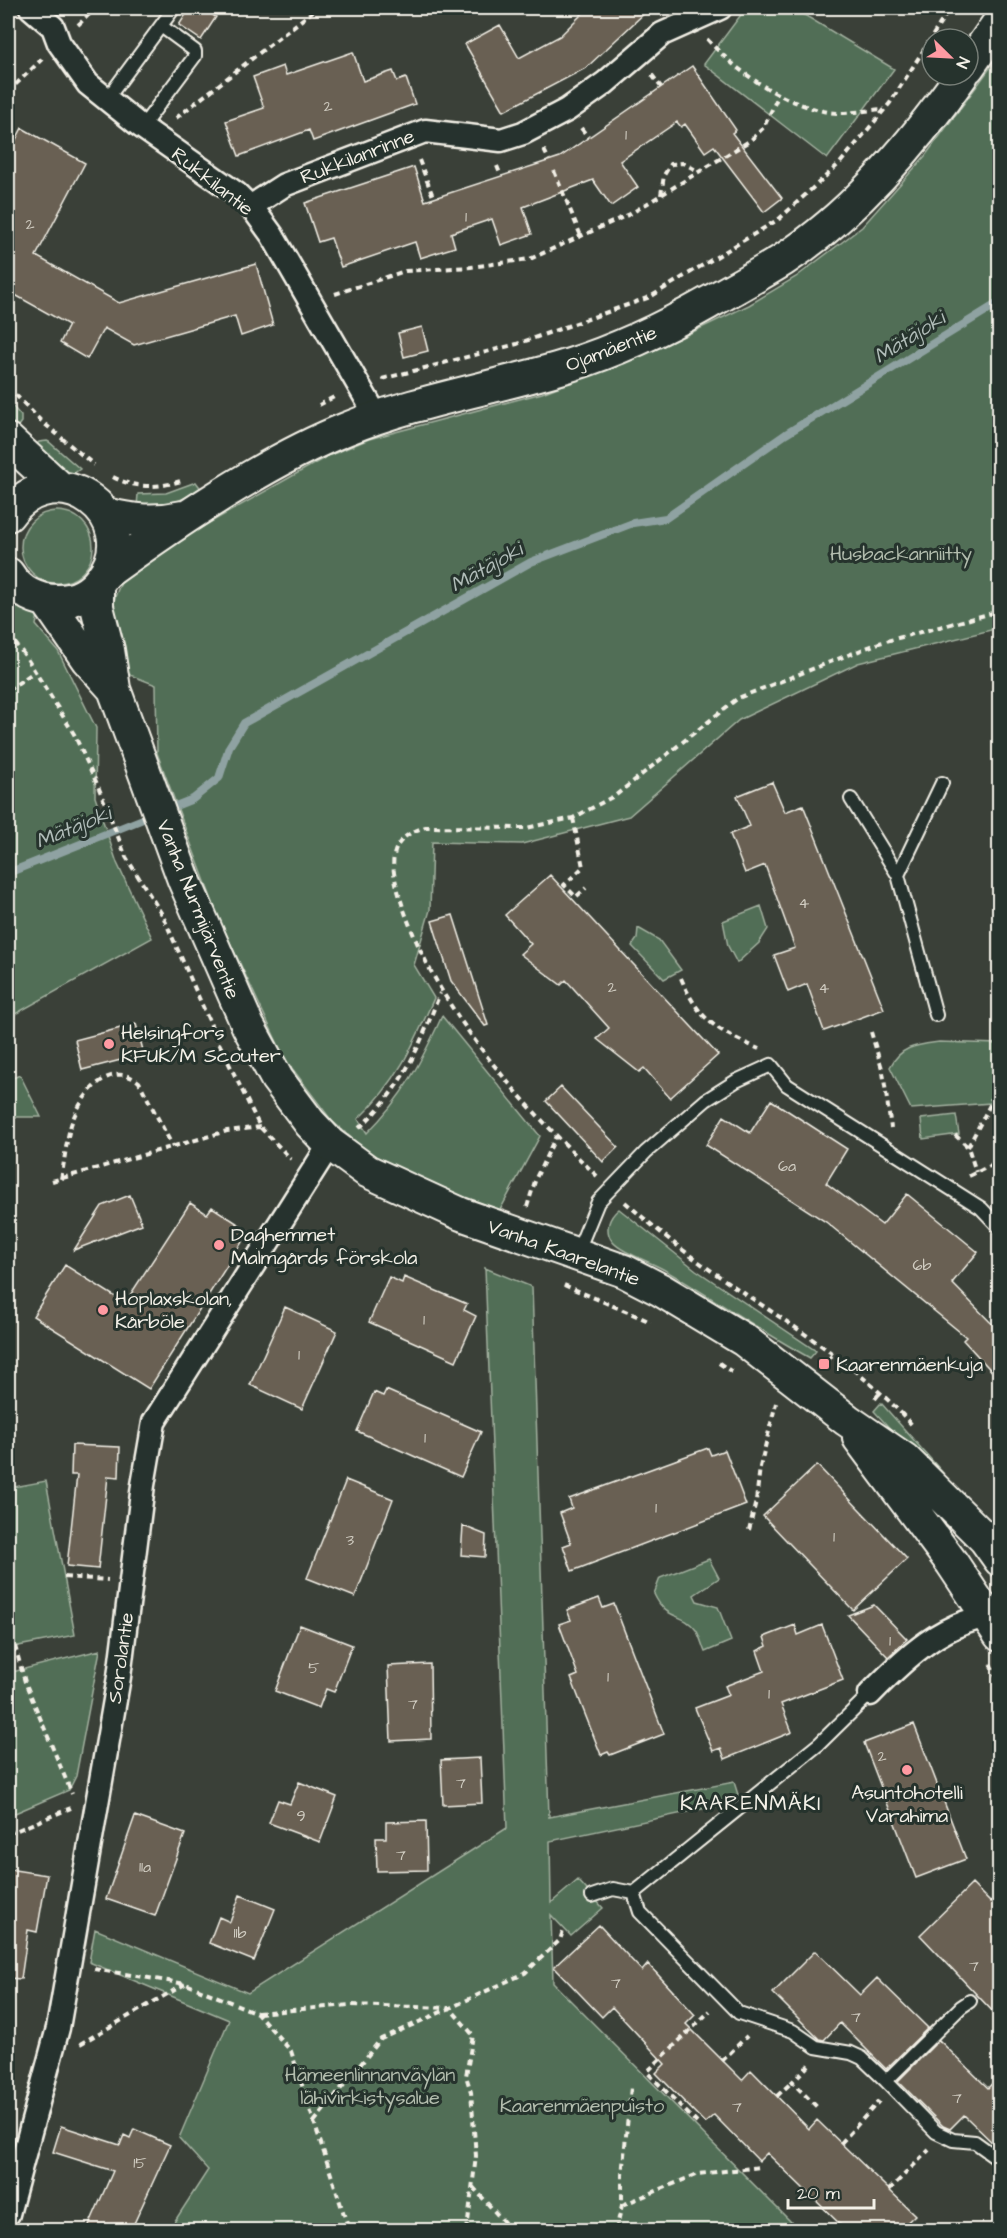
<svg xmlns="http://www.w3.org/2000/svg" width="1007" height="2238" viewBox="0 0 1007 2238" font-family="'Architects Daughter',sans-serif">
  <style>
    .green { fill: #516e56; stroke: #a2b09f; stroke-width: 1.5 }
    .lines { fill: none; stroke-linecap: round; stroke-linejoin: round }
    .stream { stroke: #8fa2a2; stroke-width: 8 }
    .building { fill: #696052; stroke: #f4f1e8; stroke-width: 1.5 }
    .lane-casing { stroke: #f4f1e8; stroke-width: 16 }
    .street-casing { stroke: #f4f1e8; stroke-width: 27 }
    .secondary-casing { stroke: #f4f1e8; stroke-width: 36 }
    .path { stroke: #f4f1e8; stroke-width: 4; stroke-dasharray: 6 4.5; stroke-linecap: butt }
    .lane { stroke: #26332d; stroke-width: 12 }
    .street { stroke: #26332d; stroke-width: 22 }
    .secondary { stroke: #26332d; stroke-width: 32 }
    .poi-dot { fill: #ff9aa2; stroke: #26332d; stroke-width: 2 }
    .labels { text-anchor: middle; stroke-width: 6; stroke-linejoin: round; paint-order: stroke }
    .number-label { font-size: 16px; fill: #d1cdc2 }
    .street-label { font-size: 20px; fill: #f4f1e8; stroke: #26332d }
    .park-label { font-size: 20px; fill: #b3bdae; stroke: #26332d }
    .poi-label { font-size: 20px; fill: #f4f1e8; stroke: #26332d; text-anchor: start }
    .water-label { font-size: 21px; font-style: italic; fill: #b1bdb9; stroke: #26332d }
    .neighbourhood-label { font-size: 21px; letter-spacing: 1.5px; fill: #f4f1e8; stroke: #26332d }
  </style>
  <rect width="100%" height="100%" fill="#3a4038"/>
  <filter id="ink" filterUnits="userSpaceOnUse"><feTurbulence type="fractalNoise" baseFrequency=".0167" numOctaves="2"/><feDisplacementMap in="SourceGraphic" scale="12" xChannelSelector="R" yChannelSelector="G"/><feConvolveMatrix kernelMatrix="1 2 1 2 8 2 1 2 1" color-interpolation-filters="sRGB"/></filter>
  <g filter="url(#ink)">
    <path class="green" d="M746,8h47l101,61 -67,90 -123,-95z
      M999,56v572l-141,35 -119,57 -110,96 -107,28 -90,-2 -2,68 -16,55 20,33c-21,48 -37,85 -76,121l9,14c37,-37 54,-71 75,-117l98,120 -40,74 -79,-29 -51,-27 -38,-33 -47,-62 -66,-140 -62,-166 -1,-68 -26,-10c-16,-43 -31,-73 5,-110l191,-108 43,-18 173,-46 115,-44 92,-44 47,-28 66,-50 63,-71z
      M8,401l13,15v6l-6,8 -7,-7z
      M47,441l2,1 31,27 -10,7 -38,-27 7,-7z
      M196,482l6,8 -31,14 -34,3 1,-13 28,-1z
      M21 547a36 36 0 1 1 72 0a36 36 0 1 1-72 0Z
      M8,598l30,17 -2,10 22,26 38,77 -1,69 22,66 35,75 -144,80z
      M761,906l7,23 -9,14 -22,20 -9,-17 -5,-25z
      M638,928l21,12 22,30 -17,9 -32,-33 5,-7z
      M939,1042l60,2 -8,59 -80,6 -21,-42c11,-21 27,-22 49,-25z
      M20,1075l21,42h-33v-37z
      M956,1115l3,19 -36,5 -2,-20z
      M619,1209l77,61 120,81 -6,7c-49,-27 -94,-58 -142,-86 -13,-9 -47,-19 -56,-31 -8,-11 -3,-24 7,-32z
      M485,1268l47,19 17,530 185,-35 6,19 -190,40 1,62 27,-23 25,28 -32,28 -20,-21 2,68 246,247h-630l39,-60 -29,-32 50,-118 -140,-58 6,-33 153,64 259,-165z
      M881,1403l62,70 -7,6 -62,-68z
      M46,1481l29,154 -67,13v-160z
      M709,1559l10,19 -25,17 3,6 21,6 13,34 -26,11c-3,-7 -5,-16 -9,-22 -15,-19 -29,-8 -42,-36l6,-16z
      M100,1650l-24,126 -7,14 -61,26v-143z"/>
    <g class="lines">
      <path class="stream" d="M8,873l185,-74 26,-21 10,-31 15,-24 287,-161 102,-39 33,-5 120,-84 214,-132"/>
    </g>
    <path class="building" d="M190,8h11l15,9 -15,23 -22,-15z
      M588,8h62l-64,60 -82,43 -39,-67 35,-19 19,33 41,-22z
      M353,52l10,29 30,-10 4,10 9,-3 9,26 -102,37 -4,-11 -70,26 -13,-35 38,-13 -11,-31 30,-11 3,9z
      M692,66l44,64 -4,3 50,65 -18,14 -50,-66 -9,6 -20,-28 -4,3 -4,-5 -57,39 18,26 -27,19 -18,-26 -70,27 9,27 -31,11 -9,-26 -41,14 4,14 -35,11 -5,-16 -74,25 -10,-29 -13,4 -13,-39 109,-36 11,34 135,-44z
      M22,128l63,35 -49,93 83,47 137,-39 17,61 -32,11 -6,-20 -101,29 -30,-17 -17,31 -27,-16 9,-18 -61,-34v-136z
      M422,327l6,24 -24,6 -6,-24z
      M772,782l13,30 18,-7 81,204 -60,22 -17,-47 -19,8 -14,-37 21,-7 -30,-83 -20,8 -15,-39 20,-8 -13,-30z
      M550,875l168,180 -48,43 -26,-30 -5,4 -42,-33 12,-11 -43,-48 -5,5 -41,-31 11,-10 -26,-29z
      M453,915l35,110 -3,1 -34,-45 -19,-60z
      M136,1024l8,30 -62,16 -7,-30z
      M561,1087l57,60 -15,15 -57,-61z
      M771,1100l76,49 -21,34 56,42 25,-31 71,58 -26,31 47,48v48l-36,-39 3,-3 -140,-115 -120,-77 18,-29 26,17z
      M130,1195l12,29 -68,26 28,-44z
      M190,1203l17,11 5,-7 37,24 -100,158 -116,-73 32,-51 60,38z
      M389,1277l13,6 2,-6 63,27 -3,6 12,6 -20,45 -87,-39z
      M285,1307l52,24 -35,78 -52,-24z
      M386,1390l95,42 -20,45 -104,-46 17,-39 9,4z
      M72,1445l48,2 -1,30 -11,-1 -10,93 -31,-3 10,-91h-6z
      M708,1448l3,7 14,-5 21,55 -174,66 -9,-25 8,-3 -11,-30 12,-5 -3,-9z
      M817,1465l90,94 -54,51 -90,-94z
      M346,1480l47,19 -38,98 -48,-19z
      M463,1526l23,9 -1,22 -24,-2z
      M599,1598l4,10 11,-4 50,130 -54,21 -2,-3 -7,3 -18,-46 -12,-31 7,-3 -19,-51 12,-4 -4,-10z
      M874,1605l33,34 -19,18 -40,-42z
      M300,1625l52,20 -18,47 -8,-3 -7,19 -44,-17z
      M795,1625l3,10 24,-10 21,55 -62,24 11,28 -67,27 -4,-11 -8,3 -18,-43 34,-13 -4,-9 39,-15 -7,-20 10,-5 -3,-9z
      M430,1664l1,75 -40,2 -3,-75z
      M914,1724l52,135 -50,19 -52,-135z
      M480,1758l2,45 -39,2 -2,-45z
      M299,1782l38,15 -17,45 -51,-19 9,-23 12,4z
      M135,1816l50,18 -30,82 -49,-17z
      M426,1821l1,49 -50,1 -1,-33h10v-16z
      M8,1869l39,6 -10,57 -9,-2 -7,49 -13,-1z
      M972,1884l18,18 9,-4v120l-79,-83z
      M240,1895l35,14 -21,52 -45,-18 10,-26 11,5z
      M599,1925l43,46 6,-7 47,51 -9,9 56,56 9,-10 58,59 8,-9 98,95 -16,15h-53l-79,-77 -8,8 -45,-46 -9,8 -49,-50 9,-9 -53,-57 -10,10 -48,-50z
      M815,1951l45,44 17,-17 51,50 -42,41 -46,-46 -16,17 -5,-1 -46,-46z
      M939,2040l49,48 11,-12v73l-35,-34 -14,14 -7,-3 -45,-45z
      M61,2126l59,19 4,-10 6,3 4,-9 36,16 -39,85h-44l26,-59 -60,-19z"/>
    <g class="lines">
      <defs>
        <path id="lane" d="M107,99l67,-91
          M142,127l53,-71v-5l-34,-25
          M851,799l47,76 38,140
          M898,875l44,-92
          M577,1253l21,-51 48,-50 60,-52 30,-19 35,-16 16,20 194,123 19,20
          M634,1893l6,19 99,101 54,18 23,16 35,6 11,5 24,23 75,-74 9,-6
          M592,1896l21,-7 21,4 185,-149 51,-50
          M886,2081l50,51 17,8 22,2 25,18"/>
        <path id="street" d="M31,8l22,19 6,16 29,41 51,41 98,69 19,19 16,22 105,182
          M250,207l34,-22 141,-54 76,9 22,-7 44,-23 38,-27 57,-49 58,-26
          M870,1694c35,-36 76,-76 130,-79
          M8,2214l50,-186 61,-351 24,-192 11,-63 176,-278"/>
        <path id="secondary" d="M968,67l32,-46
          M8,440l52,48
          M105,514c28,7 50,9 78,3
          M8,515c49,-66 140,4 93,64 -10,14 -26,22 -43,22 -21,0 -39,-9 -50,-27
          M107,572c70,-50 159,-111 239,-143 71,-29 150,-41 224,-64 48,-15 94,-37 138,-62 25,-14 51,-28 75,-43 71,-46 131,-117 179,-185
          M97,585v22l11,43 6,39 70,191 64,146 29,53 33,44 20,21 37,27 94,43 163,57 37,19 83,50 103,80 57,39 81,80 15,21
          M47,601l40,58 27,30
          M859,1438l93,125 48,72"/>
      </defs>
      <use href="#lane" class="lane-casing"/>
      <use href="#street" class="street-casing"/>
      <use href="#secondary" class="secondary-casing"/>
      <path class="path" d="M78,25l18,-17
        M707,39c32,35 75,64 121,73 17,3 39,-2 56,-3
        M652,75l9,12
        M8,92l34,-33
        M176,118l141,-110
        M581,128l7,9
        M544,150l5,10
        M419,160l15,39
        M497,166l4,10
        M554,171l27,65
        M661,195l3,-20 7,-11 12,-1 15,8
        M335,294l70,-23 66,-4 59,-8 100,-45 121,-74 13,-13 14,-31
        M382,379l135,-35 133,-47 129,-78 61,-56 50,-60 60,-95
        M8,387l32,33 54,45
        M319,405l17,-9
        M113,477c22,12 48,11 71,3
        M8,634l18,23 48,77 24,52 28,71 37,59 54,123 43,88 31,32
        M8,690l26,-18
        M573,818l10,49 -19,18 12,12 10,-9
        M681,978c18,43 37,53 78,71
        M871,1032l12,40 8,56
        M359,1128c44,-40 60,-80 81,-135
        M955,1135l13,12 8,25
        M968,1147l23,-44 9,-54
        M597,1176c-80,-78 -159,-164 -195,-272 -11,-35 -19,-65 24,-77l100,1 47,-10 43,-23 122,-97 141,-55 121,-32
        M969,1176l21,-10 10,-11
        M61,1179c4,-19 5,-42 12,-60 11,-27 37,-59 66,-37l34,65
        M52,1181l175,-50 33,-4
        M625,1202c24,21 49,42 74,60 73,53 153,95 213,163
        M527,1207l9,-29 20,-42
        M564,1285l87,37
        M828,1360l5,-6
        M719,1363l13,9
        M875,1399l4,-5
        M749,1530l7,-29 4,-34 16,-64
        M64,1577l44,3
        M15,1646l10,36 47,112
        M990,1664l10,18
        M8,1834l63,-26
        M94,1969l92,15 71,29 34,38 58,179
        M258,2013l91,-8 101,3 75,-35 35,-33 4,-12
        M80,2044l105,-60
        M722,2061l25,-25
        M809,2065l-17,17 26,26
        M777,2096l15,-14
        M314,2122l67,-83 69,-31 23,27 -7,41 5,16 5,64 -9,74
        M697,2123l-50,-51 63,-61
        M841,2143l38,-42
        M473,2187l38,43
        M889,2190l40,-40
        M622,2205l76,-31 63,-7
        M616,2230l6,-25v-30l9,-88"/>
      <use href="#lane" class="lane"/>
      <use href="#street" class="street"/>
      <use href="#secondary" class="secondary"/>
    </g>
  </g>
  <g class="poi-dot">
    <circle cx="109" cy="1044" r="6"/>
    <circle cx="219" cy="1245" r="6"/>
    <circle cx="103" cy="1310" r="6"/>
    <rect x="818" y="1358" width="12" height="12" rx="3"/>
    <circle cx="907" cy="1770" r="6"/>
  </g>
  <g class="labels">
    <g class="number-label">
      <text x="328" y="111">2</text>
      <text x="626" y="140">1</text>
      <text x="466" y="222">1</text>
      <text x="30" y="229">2</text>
      <text x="804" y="908">4</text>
      <text x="612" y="992">2</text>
      <text x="824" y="993">4</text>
      <text x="787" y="1171">6a</text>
      <text x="922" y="1270">6b</text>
      <text x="424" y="1325">1</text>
      <text x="299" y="1360">1</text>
      <text x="425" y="1443">1</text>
      <text x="656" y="1513">1</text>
      <text x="834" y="1542">1</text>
      <text x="350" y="1545">3</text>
      <text x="890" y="1646">1</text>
      <text x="314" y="1673">5</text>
      <text x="608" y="1682">1</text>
      <text x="769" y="1699">1</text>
      <text x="413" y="1709">7</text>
      <text x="882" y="1761">2</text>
      <text x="461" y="1788">7</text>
      <text x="301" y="1821">9</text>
      <text x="401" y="1860">7</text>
      <text x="145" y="1872">11a</text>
      <text x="240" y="1938">11b</text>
      <text x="974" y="1971">7</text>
      <text x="616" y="1988">7</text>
      <text x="856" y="2022">7</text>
      <text x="957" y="2103">7</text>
      <text x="737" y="2112">7</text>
      <text x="140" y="2168">15</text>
    </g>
    <g class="street-label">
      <text transform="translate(357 156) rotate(-21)" y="7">Rukkilanrinne</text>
      <text transform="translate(213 181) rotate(38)" y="7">Rukkilantie</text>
      <text transform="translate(611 348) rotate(-21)" y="7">Ojamäentie</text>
      <text transform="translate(199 909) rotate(68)" y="7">Vanha Nurmijärventie</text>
      <text transform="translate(564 1252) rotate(20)" y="7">Vanha Kaarelantie</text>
      <text transform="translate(120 1658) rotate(-82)" y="7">Sorolantie</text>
    </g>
    <g class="park-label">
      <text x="901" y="560">Husbackanniitty</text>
      <text x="370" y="2081">Hämeenlinnanväylän<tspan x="370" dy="23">lähivirkistysalue</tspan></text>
      <text x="582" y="2112">Kaarenmäenpuisto</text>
    </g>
    <g class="poi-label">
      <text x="121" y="1039">Helsingfors<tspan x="121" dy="23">KFUK/M Scouter</tspan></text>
      <text x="231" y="1241">Daghemmet<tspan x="231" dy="23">Malmgårds förskola</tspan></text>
      <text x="115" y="1305">Hoplaxskolan,<tspan x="115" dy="23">Kårböle</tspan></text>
      <text x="836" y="1371">Kaarenmäenkuja</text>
      <text x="907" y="1799" text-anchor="middle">Asuntohotelli<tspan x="907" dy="23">Varahima</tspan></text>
    </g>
    <g class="water-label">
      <text transform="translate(909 337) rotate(-32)" y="7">Mätäjoki</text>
      <text transform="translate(486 567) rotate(-29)" y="7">Mätäjoki</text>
      <text transform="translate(73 827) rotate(-22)" y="7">Mätäjoki</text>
    </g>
    <g class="neighbourhood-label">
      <text x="751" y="1810">KAARENMÄKI</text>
    </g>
  </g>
  <rect width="1007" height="2238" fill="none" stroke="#26332d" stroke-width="30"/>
  <rect x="15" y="15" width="977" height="2208" fill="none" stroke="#f4f1e8" stroke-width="2" filter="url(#ink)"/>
  <g transform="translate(950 57) rotate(114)"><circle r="28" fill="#26332d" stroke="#787f78" stroke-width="1.5"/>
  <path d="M0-4.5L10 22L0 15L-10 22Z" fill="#ff9aa2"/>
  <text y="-9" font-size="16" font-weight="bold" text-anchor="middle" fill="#f4f1e8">N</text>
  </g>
  <path d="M788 2199v9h86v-9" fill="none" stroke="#f4f1e8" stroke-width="3"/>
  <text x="797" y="2199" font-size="18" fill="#f4f1e8" stroke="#26332d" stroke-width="4.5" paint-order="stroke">20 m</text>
</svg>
